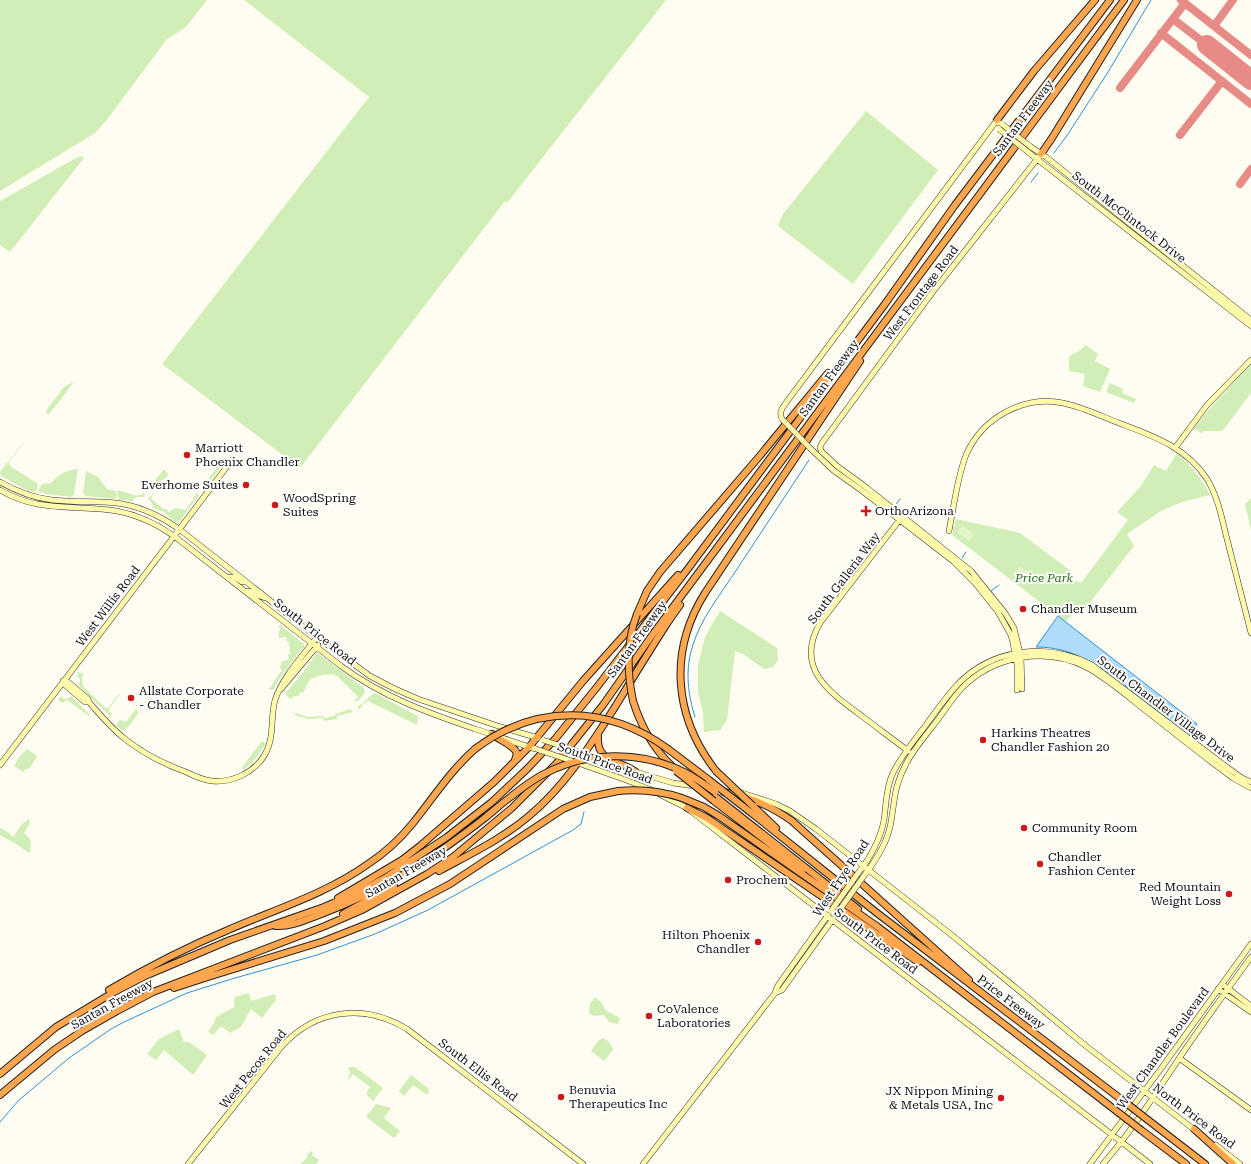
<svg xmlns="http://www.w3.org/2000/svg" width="1251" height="1164" viewBox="0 0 1251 1164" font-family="'Roboto Serif',serif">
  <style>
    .green { fill: #d1eeb6 }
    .pitch { fill: #e3f4c9 }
    .water { fill: #b0dcfc; stroke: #308fda }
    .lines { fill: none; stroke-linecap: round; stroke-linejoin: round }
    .stream { stroke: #308fda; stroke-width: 1 }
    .taxiway { stroke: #e68b86; stroke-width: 8 }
    .runway { stroke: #e68b86; stroke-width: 20 }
    .secondary-casing { stroke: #313131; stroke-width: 6 }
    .highway-casing { stroke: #202020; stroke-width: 8 }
    .secondary { stroke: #fff9ac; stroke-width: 5 }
    .highway { stroke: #ffa64f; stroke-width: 6 }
    .secondary-bridge-casing { stroke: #313131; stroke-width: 6; stroke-linecap: butt }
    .highway-bridge-casing { stroke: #202020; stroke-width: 8; stroke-linecap: butt }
    .secondary-bridge { stroke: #fff9ac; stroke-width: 5 }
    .highway-bridge { stroke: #ffa64f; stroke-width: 6 }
    .poi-dot { fill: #cd191a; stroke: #fff; stroke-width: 1.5 }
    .labels { text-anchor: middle; stroke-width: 4; stroke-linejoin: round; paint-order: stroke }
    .street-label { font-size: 12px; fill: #0f0f0f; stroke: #fff }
    .poi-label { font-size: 12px; fill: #0f0f0f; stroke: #fff; text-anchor: start }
    .park-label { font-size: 12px; font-style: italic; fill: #266e18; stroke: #fff }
  </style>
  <rect width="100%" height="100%" fill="#fffdf1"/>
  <path class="green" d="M0,0h207l-21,27 -19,12 -61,82 -11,12 -95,58z
    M244,0h422l-159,203 -2,-2 -205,267 -138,-104 207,-267z
    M866,111l72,59 -85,114 -75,-58 5,-12z
    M81,156l3,2 -74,94 -10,-7v-44l76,-43z
    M1086,345l12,9 -3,7 15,8 -10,23 -17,-6 2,-12 -16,-3v-15l10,-5z
    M1251,365v28l-27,36 -2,2h-19l-2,2 -7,-5 16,-20z
    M71,383h2l-11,15 -14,17 -2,-4 2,-3 15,-20z
    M1110,383l13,6 -1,4 14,6 -2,4 -28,-11z
    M23,443h1l-15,19 1,4 28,18 -2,8 -8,-1 -27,-15 -1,-4z
    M1177,453c14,13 25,25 33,42l-28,7 -21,9 -34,23 7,12 -53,68 -7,-2 -8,10 -114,-87 4,-16 64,14 51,38 2,9 8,3 47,-63 -11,-8 24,-26 13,-21 12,6z
    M224,459v4l-19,25 -1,1 -2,-2 21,-27z
    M78,469l-4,25 -3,3 -26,-3 -7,-3 4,-7 7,-1 1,1c8,-9 16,-14 28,-15z
    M164,469l4,5 -1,3 -22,16z
    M86,471l12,6 9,12 8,2 2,4 -1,4 -30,-3 -3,-3z
    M118,490l19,6 1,-1h4l1,-3 2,2 -2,3h-7l-5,5 -4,-2h-8l-2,-8z
    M154,492l-3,7 13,10h3l1,3 8,-4 10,2 11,-17 2,2 -19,26 -5,1 -11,-10 -11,-4 -1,-5 -4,-4z
    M1251,498v32l-6,-26z
    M720,611l57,37 1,12 -5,7 -9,2 -21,-15 -8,-3 -8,69 -7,10 -16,2 -1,-19 -5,-21v-27l7,-28z
    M280,625l24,19 1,3 -4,3 -24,32 -3,7 -3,1 -4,-2h3l10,-16h2l-2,-5 2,-6 7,-1 -1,-5 2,-2 -1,-11 -2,-1 -1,-4 -7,1v-6l1,-4 -2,-2z
    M317,653l2,1 45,34 1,4 -4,6 -5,4 -2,-1 4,-4 -21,-21 -2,1 -1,-3 -8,1 -1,-1 -15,5v2l-2,1 -5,11 -3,-1 -1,4h-4l-5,3 -5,-5 20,-24z
    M79,672l5,2 -2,2 1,10 21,21 4,1 11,-14h1l-11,15v2l3,3 -2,2 -31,-30 1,-7 -3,-4z
    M375,693l41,22 2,2 -1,8 -49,-24 -4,2 -5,7 -1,-4c7,-3 11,-11 17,-13z
    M61,696l3,3 5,-1 2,-2 19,19 -1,1 -22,-16 -5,3 -4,-3z
    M136,709l3,3 -9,13 -7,6 -7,-6 4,-5 6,2z
    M350,709l3,3 -16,4v3l-13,2 -1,-3 -15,1 -14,-4 2,-2 12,4 15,-1 2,2 9,-2 2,-2z
    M262,741l4,3c-9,11 -10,17 -23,26l-1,-3z
    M27,749l9,6 1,2 -9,13 -1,-2 -4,4 -9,-6 5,-9z
    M29,819l1,4 -6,10c3,3 7,6 7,10 0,4 -2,4 0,8l-3,2c-5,-6 -21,-14 -28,-18v-7l8,4 5,5 10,-14z
    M249,993l2,8 24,-7 1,6 -14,18 -11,-9 -10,18 -11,6 -9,-7 -8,9 -5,-3 6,-9 2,-6 18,-10v-10z
    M595,997l7,6 3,7 15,8 -2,6 -9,-2 -5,-7 -10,1 -5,-3 1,-9z
    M179,1029l5,13h5l18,13 -14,20 -29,-25 -8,10 -9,-6 12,-15z
    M603,1038l7,5 3,7 -9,11 -13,-10 7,-10z
    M348,1067h7l28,21 -10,13 -7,-7 4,-7 -17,-13 -5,6 2,-8z
    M411,1075l17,13 1,4 -2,3 -14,-10 -9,11 -5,-5z
    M376,1104l15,4 -7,10 16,13 -6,7 -28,-21z
    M311,1151l2,2 -1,2 7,5 -3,4h-16l7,-6v-3z"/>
  <path class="pitch" d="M963,525l11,9 -5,7 -12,-9z
    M1020,566l11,8 -5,6 -10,-8z"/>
  <path class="water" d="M1058,616l139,108 -8,12c-18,-14 -35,-28 -53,-42 -31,-24 -59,-47 -100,-47z"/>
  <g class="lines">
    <path class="stream" d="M1054,153l14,-19 40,-62 43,-72
      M1031,182l7,-9
      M895,506l5,-7
      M962,558l4,-6
      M991,591l8,-6
      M695,717c-7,-22 -10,-46 -3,-69 8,-29 29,-54 45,-79 24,-36 48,-73 72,-109
      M0,1122l18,-21 51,-43 42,-29 13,-7 63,-29 48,-15 82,-23 58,-21 53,-24 145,-80 8,-6 3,-12"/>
    <path class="taxiway" d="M1181,0l70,55
      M1173,19l34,26
      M1214,26l19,-26
      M1161,33l90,71
      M1120,88l65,-85
      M1180,135l42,-54
      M1240,184l11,-15"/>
    <path class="runway" d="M1207,45l44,35"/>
    <defs>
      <path id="secondary" d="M1031,147l15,10 205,163
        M1028,152l223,174
        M782,419c-4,-8 2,-13 6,-19l209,-280 2,3
        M820,447l2,-4 110,-150 109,-139
        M820,447l1,4 16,15 30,22 104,83 34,42 9,15 7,29 1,32
        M1175,448l32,-43 44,-45
        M811,449l22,21 28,20 92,71 22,22 23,29 13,23 2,8 4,21v26
        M0,482c16,9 33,16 52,18 24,3 48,0 71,4 21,4 39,13 56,25l135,106 56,41 23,12 25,11 83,28 37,11
        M0,490c38,22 69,15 110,20 24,3 44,12 64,26l167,130c42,31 85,46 134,63 20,6 40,14 61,20
        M901,518l-81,105c-26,45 9,69 42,93 15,12 31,23 46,35
        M949,531c5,-25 8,-53 17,-76 16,-37 57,-60 97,-52 19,4 38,13 56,20 34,13 67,24 88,56 11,18 15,40 20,60 8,32 16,63 24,94
        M228,577l8,1 6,4h4
        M248,591c7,1 11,6 18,7
        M63,681l5,1 20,17 1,3c11,13 22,26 36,37 19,15 39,25 61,33 8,4 17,8 26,9 20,2 41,-8 52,-25 11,-17 6,-37 11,-56 8,-24 27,-43 42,-63
        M63,681l2,4 20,17h4
        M281,689l37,-44
        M580,753l36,12
        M575,762l51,18 26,10
        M0,765l232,-305
        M633,771l40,12 36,5
        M739,792l37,12 14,7 26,18 137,107 133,110 110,85
        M659,794l28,14 18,14 445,342
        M863,867c10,-15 18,-30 21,-47 2,-15 2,-31 8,-45 8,-18 22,-34 34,-50 10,-14 20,-28 32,-41 35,-36 90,-42 134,-19l136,103 14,10 9,4
        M868,871c10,-15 20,-30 23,-49 4,-23 3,-36 15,-58 8,-16 22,-31 33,-46 8,-11 15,-22 24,-31 32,-32 83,-40 123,-20 21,11 40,28 59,43 29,23 58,46 88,68l18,10
        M1222,984l29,22
        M1218,989l33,23
        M775,993l7,-3 51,-71
        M1179,1058l72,52
        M1216,1145l24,19
        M188,1164l94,-118c34,-37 82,-43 125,-17l176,135
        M643,1164l132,-171 2,-6 51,-72
        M1090,1164l70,-94 91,-126
        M1103,1164c29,-33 53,-71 77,-107 23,-34 47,-67 71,-100"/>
      <path id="highway" d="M997,120l37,-49 61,-71
        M1041,154l11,-16 85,-138
        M637,614l10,-23 13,-19 98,-114 70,-85
        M633,701c8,25 20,48 40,66
        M492,734c8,7 21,10 25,19l-2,7
        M598,736c-2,27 22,24 38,36
        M668,749l41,31
        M716,771c-42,-54 -48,-119 -11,-178l155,-232
        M724,792c27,6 46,13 68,29l177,159
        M712,794l146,115
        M682,798l22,9 15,9 159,111 241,186
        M714,801l89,68
        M753,806l23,22
        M687,808l20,10 211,144
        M749,811l128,102 249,190
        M439,871c31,-17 63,-32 90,-55 36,-30 61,-70 86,-109 17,-28 35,-57 53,-85l12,-17
        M338,898l64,-38 18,-14 74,-64 35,-35 54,-66 95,-106
        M343,914l51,-28
        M276,926c15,1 29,-6 43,-11 66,-25 112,-55 167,-98
        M174,988l37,-12 113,-35 71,-28 55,-29 113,-75 27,-12 28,-6
        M109,990c39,-23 78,-43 119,-60 48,-21 98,-36 140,-66 17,-11 32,-25 45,-41 20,-25 38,-53 62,-74
        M0,1074l56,-47 58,-35 31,-16 85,-36 94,-33 37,-16 24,-13 62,-41 45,-35 36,-34 28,-30 41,-51 90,-117 198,-266 70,-99 155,-205
        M0,1095l54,-45 28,-19 35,-20 36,-19 172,-66 39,-17 63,-35 26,-17 59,-49 44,-44 47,-59 50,-71 471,-634
        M1148,1120l57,44
        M1194,1129l39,35
        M1141,1130l45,34"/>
    </defs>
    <use href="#secondary" class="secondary-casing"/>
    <use href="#highway" class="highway-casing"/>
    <use href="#secondary" class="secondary"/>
    <use href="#highway" class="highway"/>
    <defs>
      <path id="secondary-bridge" d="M1002,124l29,23
        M999,129l29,23
        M782,419l29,30
        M543,740l36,12
        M536,749l36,12
        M831,911l30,-42
        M836,915l30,-42"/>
      <path id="highway-bridge" d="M633,701c-6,-29 -7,-59 4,-87
        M475,749c61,-46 133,-44 193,0
        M676,771l38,30
        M716,771l37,35
        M709,780l40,31
        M618,791c22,-2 43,0 64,7
        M486,817c18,-15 36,-31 56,-42 44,-24 98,-25 142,-3 11,5 21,13 31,20
        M1126,1103l22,17
        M1119,1113l22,17"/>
    </defs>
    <use href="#secondary-bridge" class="secondary-bridge-casing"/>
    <use href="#highway-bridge" class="highway-bridge-casing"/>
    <use href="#secondary-bridge" class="secondary-bridge"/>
    <use href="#highway-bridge" class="highway-bridge"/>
  </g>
  <g class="poi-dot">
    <circle cx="187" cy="455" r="4"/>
    <circle cx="246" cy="485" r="4"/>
    <circle cx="275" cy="505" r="4"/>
    <path d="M864 505h4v4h4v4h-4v4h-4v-4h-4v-4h4z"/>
    <circle cx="1023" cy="609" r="4"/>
    <circle cx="131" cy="698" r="4"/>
    <circle cx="983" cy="740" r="4"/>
    <circle cx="1024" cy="828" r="4"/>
    <circle cx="1040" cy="864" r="4"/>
    <circle cx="728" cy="880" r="4"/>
    <circle cx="1229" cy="894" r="4"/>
    <circle cx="758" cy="942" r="4"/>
    <circle cx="649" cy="1016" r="4"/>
    <circle cx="561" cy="1097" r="4"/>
    <circle cx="1001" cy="1098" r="4"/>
  </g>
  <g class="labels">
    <g class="street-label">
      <text transform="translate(1023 118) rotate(-53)" y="4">Santan Freeway</text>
      <text transform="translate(1129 217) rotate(38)" y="4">South McClintock Drive</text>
      <text transform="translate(921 293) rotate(-53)" y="4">West Frontage Road</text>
      <text transform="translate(829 378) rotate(-54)" y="4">Santan Freeway</text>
      <text transform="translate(844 578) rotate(-53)" y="4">South Galleria Way</text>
      <text transform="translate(108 606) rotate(-53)" y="4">West Willis Road</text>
      <text transform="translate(315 632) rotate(38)" y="4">South Price Road</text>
      <text transform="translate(637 639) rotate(-54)" y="4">Santan Freeway</text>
      <text transform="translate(1166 709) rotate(37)" y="4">South Chandler Village Drive</text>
      <text transform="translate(605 763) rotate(20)" y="4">South Price Road</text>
      <text transform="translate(406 872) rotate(-30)" y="4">Santan Freeway</text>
      <text transform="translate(841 878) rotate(-56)" y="4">West Frye Road</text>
      <text transform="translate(876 941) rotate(37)" y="4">South Price Road</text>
      <text transform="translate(1011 1002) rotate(37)" y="4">Price Freeway</text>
      <text transform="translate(112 1004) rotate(-29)" y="4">Santan Freeway</text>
      <text transform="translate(1163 1048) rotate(-54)" y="4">West Chandler Boulevard</text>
      <text transform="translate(253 1069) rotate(-51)" y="4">West Pecos Road</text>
      <text transform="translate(478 1070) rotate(37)" y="4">South Ellis Road</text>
      <text transform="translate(1194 1116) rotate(37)" y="4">North Price Road</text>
    </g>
    <g class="poi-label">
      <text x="195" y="452">Marriott<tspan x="195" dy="14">Phoenix Chandler</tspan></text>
      <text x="238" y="489" text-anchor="end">Everhome Suites</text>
      <text x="283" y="502">WoodSpring<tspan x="283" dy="14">Suites</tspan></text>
      <text x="875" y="515">OrthoArizona</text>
      <text x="1031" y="613">Chandler Museum</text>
      <text x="139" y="695">Allstate Corporate<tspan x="139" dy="14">- Chandler</tspan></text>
      <text x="991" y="737">Harkins Theatres<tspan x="991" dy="14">Chandler Fashion 20</tspan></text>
      <text x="1032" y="832">Community Room</text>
      <text x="1048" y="861">Chandler<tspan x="1048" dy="14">Fashion Center</tspan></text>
      <text x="736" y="884">Prochem</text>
      <text x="1221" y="891" text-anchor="end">Red Mountain<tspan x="1221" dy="14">Weight Loss</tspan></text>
      <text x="750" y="939" text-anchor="end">Hilton Phoenix<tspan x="750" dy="14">Chandler</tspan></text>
      <text x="657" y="1013">CoValence<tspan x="657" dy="14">Laboratories</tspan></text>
      <text x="569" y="1094">Benuvia<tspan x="569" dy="14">Therapeutics Inc</tspan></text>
      <text x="993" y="1095" text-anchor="end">JX Nippon Mining<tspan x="993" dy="14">&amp; Metals USA, Inc</tspan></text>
    </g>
    <g class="park-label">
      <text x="1044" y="582">Price Park</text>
    </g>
  </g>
</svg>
